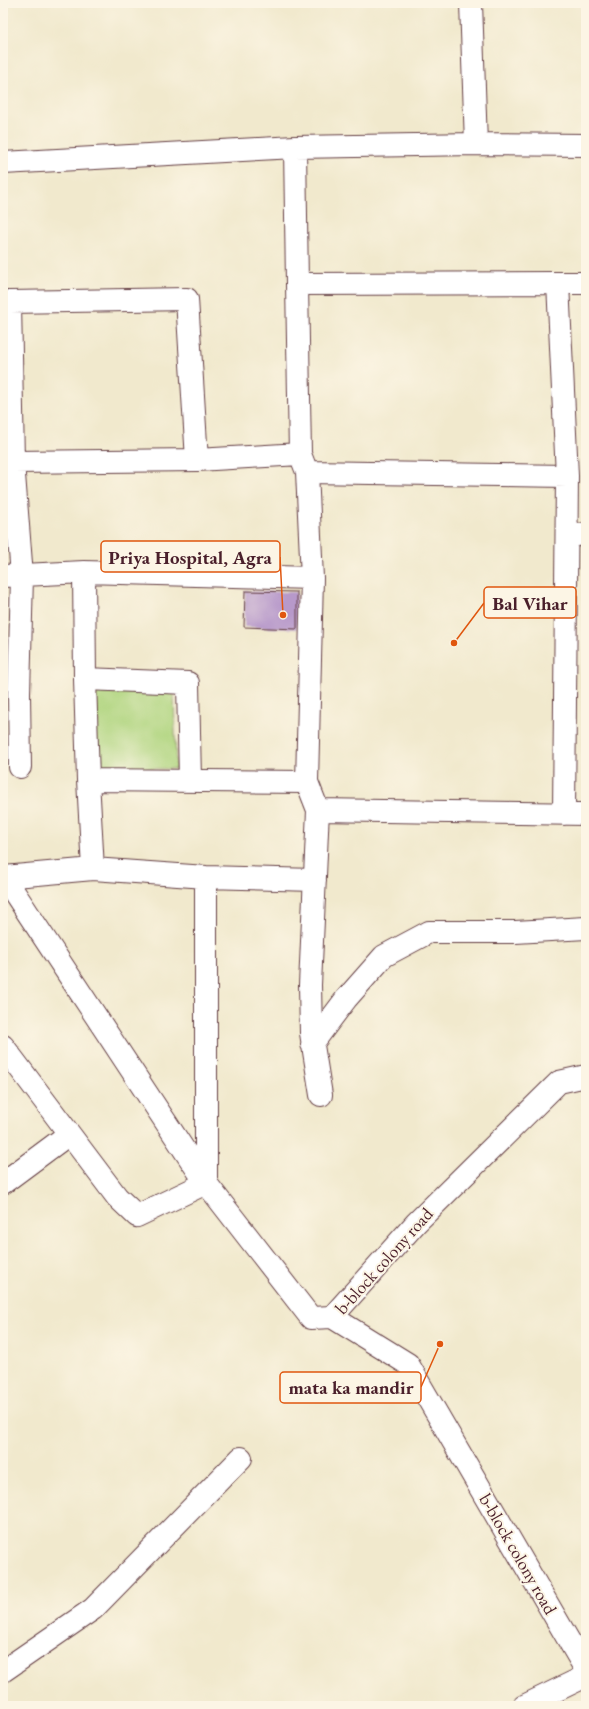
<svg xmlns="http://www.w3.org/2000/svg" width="589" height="1709" viewBox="0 0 589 1709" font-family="'EB Garamond',serif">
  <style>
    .green { fill: #aed47d; stroke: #7c7a54 }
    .building { fill: #b799ca }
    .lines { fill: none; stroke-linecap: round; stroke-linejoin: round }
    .minor-casing { stroke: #633d43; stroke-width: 24 }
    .minor { stroke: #fff; stroke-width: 22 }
    .labels { text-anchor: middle; stroke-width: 4; stroke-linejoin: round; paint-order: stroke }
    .street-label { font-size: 18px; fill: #4a1f2b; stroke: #fcf5e5 }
    .leader { fill: none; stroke: #e0560e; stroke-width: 1.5 }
    .callout-dot { fill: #e0560e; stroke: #fcf5e5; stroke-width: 1.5 }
    .callout { fill: #fcf5e5; stroke: #e0560e; stroke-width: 1.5 }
    .callout-label { font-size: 19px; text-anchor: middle; font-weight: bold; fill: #4a1f2b }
  </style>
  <rect width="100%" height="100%" fill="#fcf5e5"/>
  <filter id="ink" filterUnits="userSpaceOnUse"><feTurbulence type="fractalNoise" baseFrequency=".025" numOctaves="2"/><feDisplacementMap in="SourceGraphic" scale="8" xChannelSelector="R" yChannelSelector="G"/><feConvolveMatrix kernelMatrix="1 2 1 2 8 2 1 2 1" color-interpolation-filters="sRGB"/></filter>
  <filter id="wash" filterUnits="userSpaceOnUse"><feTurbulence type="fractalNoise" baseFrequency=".012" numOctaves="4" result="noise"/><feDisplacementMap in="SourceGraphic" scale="16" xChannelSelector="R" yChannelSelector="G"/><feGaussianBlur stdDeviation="0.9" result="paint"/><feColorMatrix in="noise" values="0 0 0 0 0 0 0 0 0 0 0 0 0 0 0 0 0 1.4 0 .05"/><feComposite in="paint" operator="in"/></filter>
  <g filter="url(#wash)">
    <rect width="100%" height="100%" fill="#f1e9cd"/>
    <path class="green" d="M96,690l78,2 2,77 -81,-1z"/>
    <g id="blocks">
      <path class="building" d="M245,591l52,1v37l-53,-2z"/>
    </g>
  </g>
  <g filter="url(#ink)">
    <use href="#blocks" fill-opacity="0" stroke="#633d43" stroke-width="1"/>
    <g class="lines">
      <defs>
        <path id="minor" d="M471,3l5,141
          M295,147l2,137
          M3,163l292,-16 181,-3 110,1
          M558,283h28
          M3,302h7l3,160 9,114 -3,118 1,73
          M10,302l177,-3 10,161
          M13,462l184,-2 103,-6
          M307,472l-7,-18 -3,-170 261,-1 9,193
          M567,536l19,-2
          M84,572l1,107 103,4 2,98
          M3,576l81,-4 228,6
          M85,679l3,101
          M307,782l5,-204 -5,-106 260,4 -3,338
          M4,877l202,306 105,135 21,-1
          M3,878l1,-1 89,-8
          M315,880l-109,-3 -113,-8 -5,-89 219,2 11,28
          M312,1044l34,-45 38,-43 45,-24h86l71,-4
          M3,1046l114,151 20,19 69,-33
          M586,1076l-27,6 -143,141 -84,94 76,47 178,306
          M321,1095l-10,-62 -1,-48 8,-175 268,4
          M3,1183l66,-49
          M206,1183v-306
          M3,1671l90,-62 148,-151
          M524,1706l62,-30"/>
      </defs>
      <use href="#minor" class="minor-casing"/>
      <use href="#minor" class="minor"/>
    </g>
  </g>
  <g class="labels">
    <g class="street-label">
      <text transform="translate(384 1261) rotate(-48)" y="6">b-block colony road</text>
      <text transform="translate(518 1554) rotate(60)" y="6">b-block colony road</text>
    </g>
  </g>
  <path class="leader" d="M283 615L280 557M454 643L484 603M440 1344L421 1387"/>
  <g class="callout-dot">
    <circle cx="283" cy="615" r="4"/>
    <circle cx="454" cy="643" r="4"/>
    <circle cx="440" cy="1344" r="4"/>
  </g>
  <g class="callout">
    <rect x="101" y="541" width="179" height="31" rx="4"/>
    <rect x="484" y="587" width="92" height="31" rx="4"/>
    <rect x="280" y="1372" width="141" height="31" rx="4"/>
  </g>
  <g class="callout-label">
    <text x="190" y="564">Priya Hospital, Agra</text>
    <text x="530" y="610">Bal Vihar</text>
    <text x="351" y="1394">mata ka mandir</text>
  </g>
  <rect width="589" height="1709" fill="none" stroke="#fcf5e5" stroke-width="16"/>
</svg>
